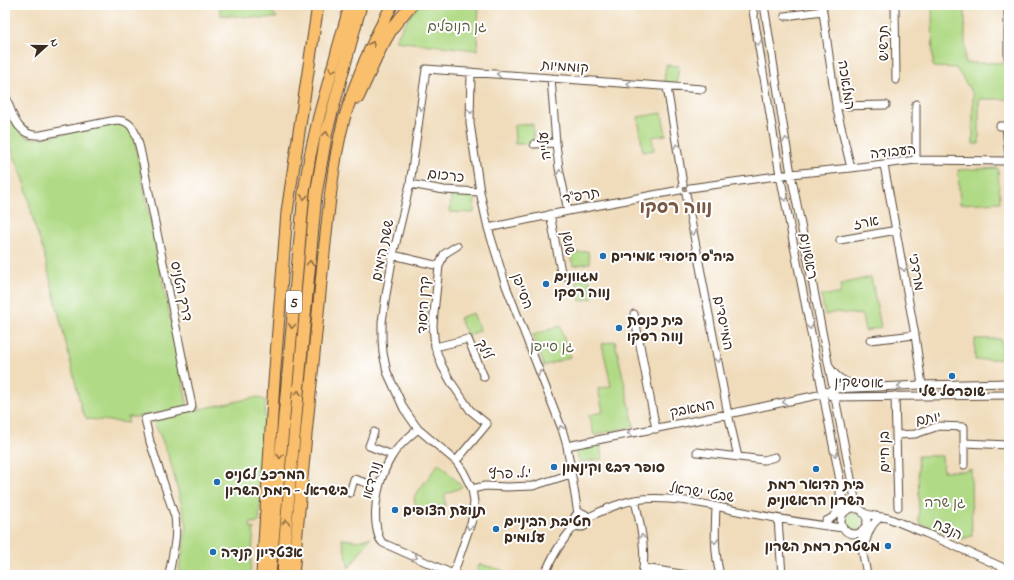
<svg xmlns="http://www.w3.org/2000/svg" width="1014" height="580" viewBox="0 0 1014 580" font-family="'Indie Flower','Playpen Sans Hebrew',sans-serif">
  <style>
    .green { fill: #b0da85; stroke: #768252 }
    .lines { fill: none; stroke-linecap: round; stroke-linejoin: round }
    .minor-casing { stroke: #564536; stroke-width: 9 }
    .highway-casing { stroke: #564536; stroke-width: 13 }
    .minor { stroke: #fff; stroke-width: 7 }
    .highway { stroke: #f9bf6d; stroke-width: 11 }
    .oneway { stroke: #a79f9a }
    .oneway2 { stroke: #906d42 }
    .poi-dot { fill: #1f6fb2; stroke: #fff; stroke-width: 1.5 }
    .labels { text-anchor: middle; stroke-width: 4; stroke-linejoin: round; paint-order: stroke }
    .shield { fill: #fff; stroke: #766a62; stroke-width: 1 }
    .shield-label { font-size: 13px; font-weight: bold; fill: #3b2a1e }
    .park-label { font-size: 14px; fill: #5e5f3d; stroke: #fff }
    .street-label { font-size: 14px; fill: #3b2a1e; stroke: #fff }
    .poi-label { font-size: 14px; font-weight: bold; fill: #3b2a1e; stroke: #fff; text-anchor: start }
    .district-label { font-size: 18px; font-weight: bold; fill: #795844; stroke: #fff }
  </style>
  <rect width="100%" height="100%" fill="#fff"/>
  <filter id="ink" filterUnits="userSpaceOnUse"><feTurbulence type="fractalNoise" baseFrequency=".025" numOctaves="2"/><feDisplacementMap in="SourceGraphic" scale="8" xChannelSelector="R" yChannelSelector="G"/><feConvolveMatrix kernelMatrix="1 2 1 2 8 2 1 2 1" color-interpolation-filters="sRGB"/></filter>
  <filter id="wash" filterUnits="userSpaceOnUse"><feTurbulence type="fractalNoise" baseFrequency=".012" numOctaves="4" result="noise"/><feDisplacementMap in="SourceGraphic" scale="16" xChannelSelector="R" yChannelSelector="G"/><feGaussianBlur stdDeviation="0.9" result="paint"/><feColorMatrix in="noise" values="0 0 0 0 0 0 0 0 0 0 0 0 0 0 0 0 0 1.4 0 .05"/><feComposite in="paint" operator="in"/></filter>
  <g filter="url(#wash)">
    <rect width="100%" height="100%" fill="#f0dcbb"/>
    <path class="green" d="M219,5h48l10,13h-15l-41,-3z
      M420,5h59l-2,45 -82,-9c7,-14 14,-25 25,-36z
      M932,5h33v58h44v36h-30v45h-6v-50l-17,-26 -23,-1z
      M666,65l13,1 -3,19 -12,-2z
      M5,101c7,18 9,35 31,38l77,-15c11,-1 13,1 20,10l55,273 -52,10h-8v6l-7,-1 -34,-3 -5,-8 -11,-47 -28,-114 -8,-23 -11,-47 -13,-32 -6,-19z
      M662,113l4,22 -14,2 2,13 -11,2 -5,-35z
      M533,124l1,20h-19l-1,-19z
      M998,168l2,34 -40,2 -2,-34z
      M451,195l24,1 -1,17 -24,-1z
      M588,251l2,12 -17,3 -2,-12z
      M589,277l4,21 -13,3 -4,-21z
      M871,277l10,50 -16,4 -3,-16 -26,-3 -11,3 -4,-20 19,-1 1,-10z
      M473,313l7,17 -12,6 -9,-18z
      M560,326l10,31 -26,9 -11,-31z
      M975,339h26l1,20 -27,1z
      M615,341l19,85 -40,9 -5,-20 14,-3 -5,-23 13,-3 -9,-42z
      M258,397l8,4 -2,15 4,1 -2,16 -4,1 -1,19 3,2v15l-5,2 -2,19 4,1 -2,30 -9,1 1,6 3,-1 -4,47h-72l9,-49 -17,-66 -10,-25 -8,-16z
      M600,442l2,17 -23,3 -3,-11 5,-6z
      M918,456h24l1,15h21l7,-2 1,67 -11,3 -42,-16z
      M439,463l23,24 -17,7v12l-29,2 -2,-11z
      M845 521a9 9 0 1 1 18 0a9 9 0 1 1-18 0Z
      M371,537l-22,31 -7,-29 18,2z
      M479,564l23,6 -1,5h-25z"/>
  </g>
  <g filter="url(#ink)">
    <g class="lines">
      <defs>
        <path id="minor" d="M752,5l28,170 66,336
          M764,5l27,169 66,335
          M822,5l14,101 15,62
          M895,5l1,75
          M1008,5v52
          M785,16l38,-5
          M471,72l-1,51 10,69 8,36 18,58 56,143 5,17 11,68
          M551,78l5,65 3,25 9,43
          M667,87l16,97
          M5,94c7,18 11,44 36,41l75,-15c6,0 10,1 14,5 9,9 12,35 15,48l47,233 -1,3 -46,10 5,23 25,75c3,20 -3,39 -6,58
          M916,104v56
          M836,106l50,-1
          M1000,126h6l3,31
          M534,144l22,-1
          M884,165l31,170 7,50
          M410,184l34,6 36,2
          M690,188l101,-14 60,-6 65,-8 93,1
          M686,194l41,215 11,48
          M550,214l12,63
          M488,228l80,-17 112,-21
          M840,240l57,-10
          M393,255l46,11
          M634,314l22,115
          M870,340l45,-5
          M435,347l33,-8 16,38
          M829,366c8,13 15,15 28,21
          M831,396l3,1 175,-2
          M895,396l3,111
          M418,429c-9,8 -20,16 -26,27 -12,19 -20,51 -15,74 1,5 2,10 6,13l70,31
          M374,432l-5,14 23,9
          M897,435l18,-1 24,-8 25,1v38
          M964,443l45,2
          M567,446l161,-32 95,-20 10,-5 89,-4 87,-2
          M697,452l67,8 11,-3
          M456,461l31,-37 -17,-14 -19,-28 -9,-16 -7,-19 -2,-21 1,-13 5,-47 5,-12 13,-8
          M472,489l13,-3 22,1 26,-1 38,-12
          M350,493l4,-14 25,8
          M635,500c5,24 12,51 7,75
          M716,507c-1,23 -2,45 4,68
          M841 521a13 13 0 1 1 26 0a13 13 0 1 1-26 0Z
          M863,513l12,3 13,2 37,15 84,37
          M574 520a7 7 0 1 1 14 0a7 7 0 1 1-14 0Z
          M587,518c16,-8 31,-15 48,-18 34,-5 70,4 103,11 35,7 70,13 105,17
          M778,519l4,56
          M826,521c13,-5 14,-15 14,-28
          M864,528c-6,15 1,32 3,47
          M865,544c3,-10 6,-22 17,-27
          M644,568l43,7
          M453,575l19,-55 2,-18 -2,-13 -9,-18 -7,-10 -38,-32 -14,-20 -17,-37 -4,-19 -1,-14v-17l4,-27 7,-40 17,-71 16,-115 276,20
          M545,575c5,-16 19,-38 31,-50"/>
        <path id="highway" d="M358,98l23,-50 12,-21 18,-22
          M262,575l12,-193 13,-170 31,-207
          M270,575l34,-383 6,-36 9,-40 31,-111
          M283,575l2,-37 31,-344 11,-63 34,-126
          M293,575c8,-87 16,-175 25,-262 4,-41 8,-82 13,-123 3,-24 7,-48 13,-71 12,-40 28,-78 48,-114"/>
      </defs>
      <use href="#minor" class="minor-casing"/>
      <use href="#highway" class="highway-casing"/>
      <use href="#minor" class="minor"/>
      <use href="#highway" class="highway"/>
    </g>
    <defs><path id="oneway-chevron" d="M-2-3.5L2.5 0L-2 3.5" fill="none" stroke-width="1.6" stroke-linecap="round" stroke-linejoin="round"/></defs>
    <g class="oneway">
      <use href="#oneway-chevron" transform="translate(758 43) rotate(80)"/>
      <use href="#oneway-chevron" transform="translate(499 74) rotate(-176)"/>
      <use href="#oneway-chevron" transform="translate(629 84) rotate(-175)"/>
      <use href="#oneway-chevron" transform="translate(421 108) rotate(98)"/>
      <use href="#oneway-chevron" transform="translate(471 111) rotate(91)"/>
      <use href="#oneway-chevron" transform="translate(786 140) rotate(-99)"/>
      <use href="#oneway-chevron" transform="translate(677 146) rotate(-100)"/>
      <use href="#oneway-chevron" transform="translate(560 172) rotate(-101)"/>
      <use href="#oneway-chevron" transform="translate(785 199) rotate(79)"/>
      <use href="#oneway-chevron" transform="translate(693 233) rotate(79)"/>
      <use href="#oneway-chevron" transform="translate(904 269) rotate(80)"/>
      <use href="#oneway-chevron" transform="translate(810 327) rotate(79)"/>
      <use href="#oneway-chevron" transform="translate(718 360) rotate(79)"/>
      <use href="#oneway-chevron" transform="translate(541 373) rotate(-111)"/>
      <use href="#oneway-chevron" transform="translate(900 386) rotate(177)"/>
      <use href="#oneway-chevron" transform="translate(785 402) rotate(168)"/>
      <use href="#oneway-chevron" transform="translate(561 428) rotate(-109)"/>
      <use href="#oneway-chevron" transform="translate(630 433) rotate(169)"/>
      <use href="#oneway-chevron" transform="translate(835 454) rotate(79)"/>
      <use href="#oneway-chevron" transform="translate(469 527) rotate(109)"/>
      <use href="#oneway-chevron" transform="translate(642 537) rotate(-95)"/>
      <use href="#oneway-chevron" transform="translate(715 541) rotate(87)"/>
      <use href="#oneway-chevron" transform="translate(415 557) rotate(23)"/>
    </g>
    <g class="oneway2">
      <use href="#oneway-chevron" transform="translate(372 44) rotate(-65)"/>
      <use href="#oneway-chevron" transform="translate(332 70) rotate(106)"/>
      <use href="#oneway-chevron" transform="translate(326 134) rotate(-78)"/>
      <use href="#oneway-chevron" transform="translate(304 197) rotate(96)"/>
      <use href="#oneway-chevron" transform="translate(310 263) rotate(-85)"/>
      <use href="#oneway-chevron" transform="translate(292 326) rotate(95)"/>
      <use href="#oneway-chevron" transform="translate(298 393) rotate(-85)"/>
      <use href="#oneway-chevron" transform="translate(280 456) rotate(95)"/>
      <use href="#oneway-chevron" transform="translate(286 522) rotate(-85)"/>
    </g>
  </g>
  <g class="poi-dot">
    <circle cx="603" cy="256" r="4"/>
    <circle cx="546" cy="284" r="4"/>
    <circle cx="619" cy="328" r="4"/>
    <circle cx="952" cy="376" r="4"/>
    <circle cx="554" cy="467" r="4"/>
    <circle cx="816" cy="469" r="4"/>
    <circle cx="217" cy="482" r="4"/>
    <circle cx="395" cy="510" r="4"/>
    <circle cx="496" cy="529" r="4"/>
    <circle cx="888" cy="546" r="4"/>
    <circle cx="213" cy="552" r="4"/>
  </g>
  <g class="labels">
    <rect class="shield" x="286" y="291" width="16" height="22" rx="3"/>
    <g class="shield-label">
      <text x="294" y="307">5</text>
    </g>
    <g class="park-label">
      <text x="457" y="31">גן הנופלים</text>
      <text x="552" y="351">גן סייפן</text>
      <text x="945" y="507">גן שרה</text>
    </g>
    <g class="street-label">
      <text transform="translate(883 43) rotate(-90)" y="5">תרשיש</text>
      <text transform="translate(565 66) rotate(4)" y="5">קוממיות</text>
      <text transform="translate(847 85) rotate(81)" y="5">המלאכה</text>
      <text transform="translate(544 146) rotate(-97)" y="5">עלייה</text>
      <text transform="translate(893 151) rotate(-6)" y="5">העבודה</text>
      <text transform="translate(446 175) rotate(7)" y="5">כרכום</text>
      <text transform="translate(581 195) rotate(-11)" y="5">תרפ"ד</text>
      <text transform="translate(866 222) rotate(-10)" y="5">ארז</text>
      <text transform="translate(569 243) rotate(79)" y="5">שושן</text>
      <text transform="translate(382 250) rotate(-78)" y="5">ששת הימים</text>
      <text transform="translate(809 256) rotate(79)" y="5">ראשונים</text>
      <text transform="translate(917 272) rotate(80)" y="5">מרדכי</text>
      <text transform="translate(182 291) rotate(78)" y="5">דרך הטניס</text>
      <text transform="translate(523 291) rotate(70)" y="5">הסייפן</text>
      <text transform="translate(423 305) rotate(-87)" y="5">קרן היסוד</text>
      <text transform="translate(724 323) rotate(79)" y="5">המייסדים</text>
      <text transform="translate(485 349) rotate(65)" y="5">לילך</text>
      <text transform="translate(859 382) rotate(1)" y="5">אוסישקין</text>
      <text transform="translate(692 408) rotate(-11)" y="5">המאבק</text>
      <text transform="translate(928 418) rotate(-11)" y="5">יותם</text>
      <text transform="translate(884 452) rotate(-91)" y="5">בן חיים</text>
      <text transform="translate(510 473) rotate(-3)" y="5">י.ל. פרץ</text>
      <text transform="translate(371 480) rotate(-74)" y="5">נורדאו</text>
      <text transform="translate(702 492) rotate(9)" y="5">שבטי ישראל</text>
      <text transform="translate(948 529) rotate(25)" y="5">הנצח</text>
    </g>
    <g class="poi-label">
      <text x="611" y="261">ביה"ס היסודי אמירים</text>
      <text x="554" y="281">מגוונים<tspan x="554" dy="16">נווה רסקו</tspan></text>
      <text x="627" y="325">בית כנסת<tspan x="627" dy="16">נווה רסקו</tspan></text>
      <text x="952" y="396" text-anchor="middle">שופרסל שלי</text>
      <text x="562" y="472">סופר דבש וקינמון</text>
      <text x="225" y="479">המרכז לטניס<tspan x="225" dy="16">בישראל - רמת השרון</tspan></text>
      <text x="816" y="489" text-anchor="middle">בית הדואר רמת<tspan x="816" dy="16">השרון הראשונים</tspan></text>
      <text x="403" y="515">תנועת הצופים</text>
      <text x="504" y="526">חטיבת הביניים<tspan x="504" dy="16">עלומים</tspan></text>
      <text x="880" y="551" text-anchor="end">משטרת רמת השרון</text>
      <text x="221" y="557">אצטדיון קנדה</text>
    </g>
    <g class="district-label">
      <text x="676" y="213">נווה רסקו</text>
    </g>
  </g>
  <rect width="1014" height="580" fill="none" stroke="#fff" stroke-width="20"/>
  <g transform="translate(46 46) rotate(69)" stroke="#ffffff" stroke-width="3" paint-order="stroke">
  <path d="M0-3L7 15L0 10L-7 15Z" fill="#3b2a1e"/>
  <text y="-6" font-size="11" font-weight="bold" text-anchor="middle" fill="#3b2a1e">N</text>
  </g>
</svg>
